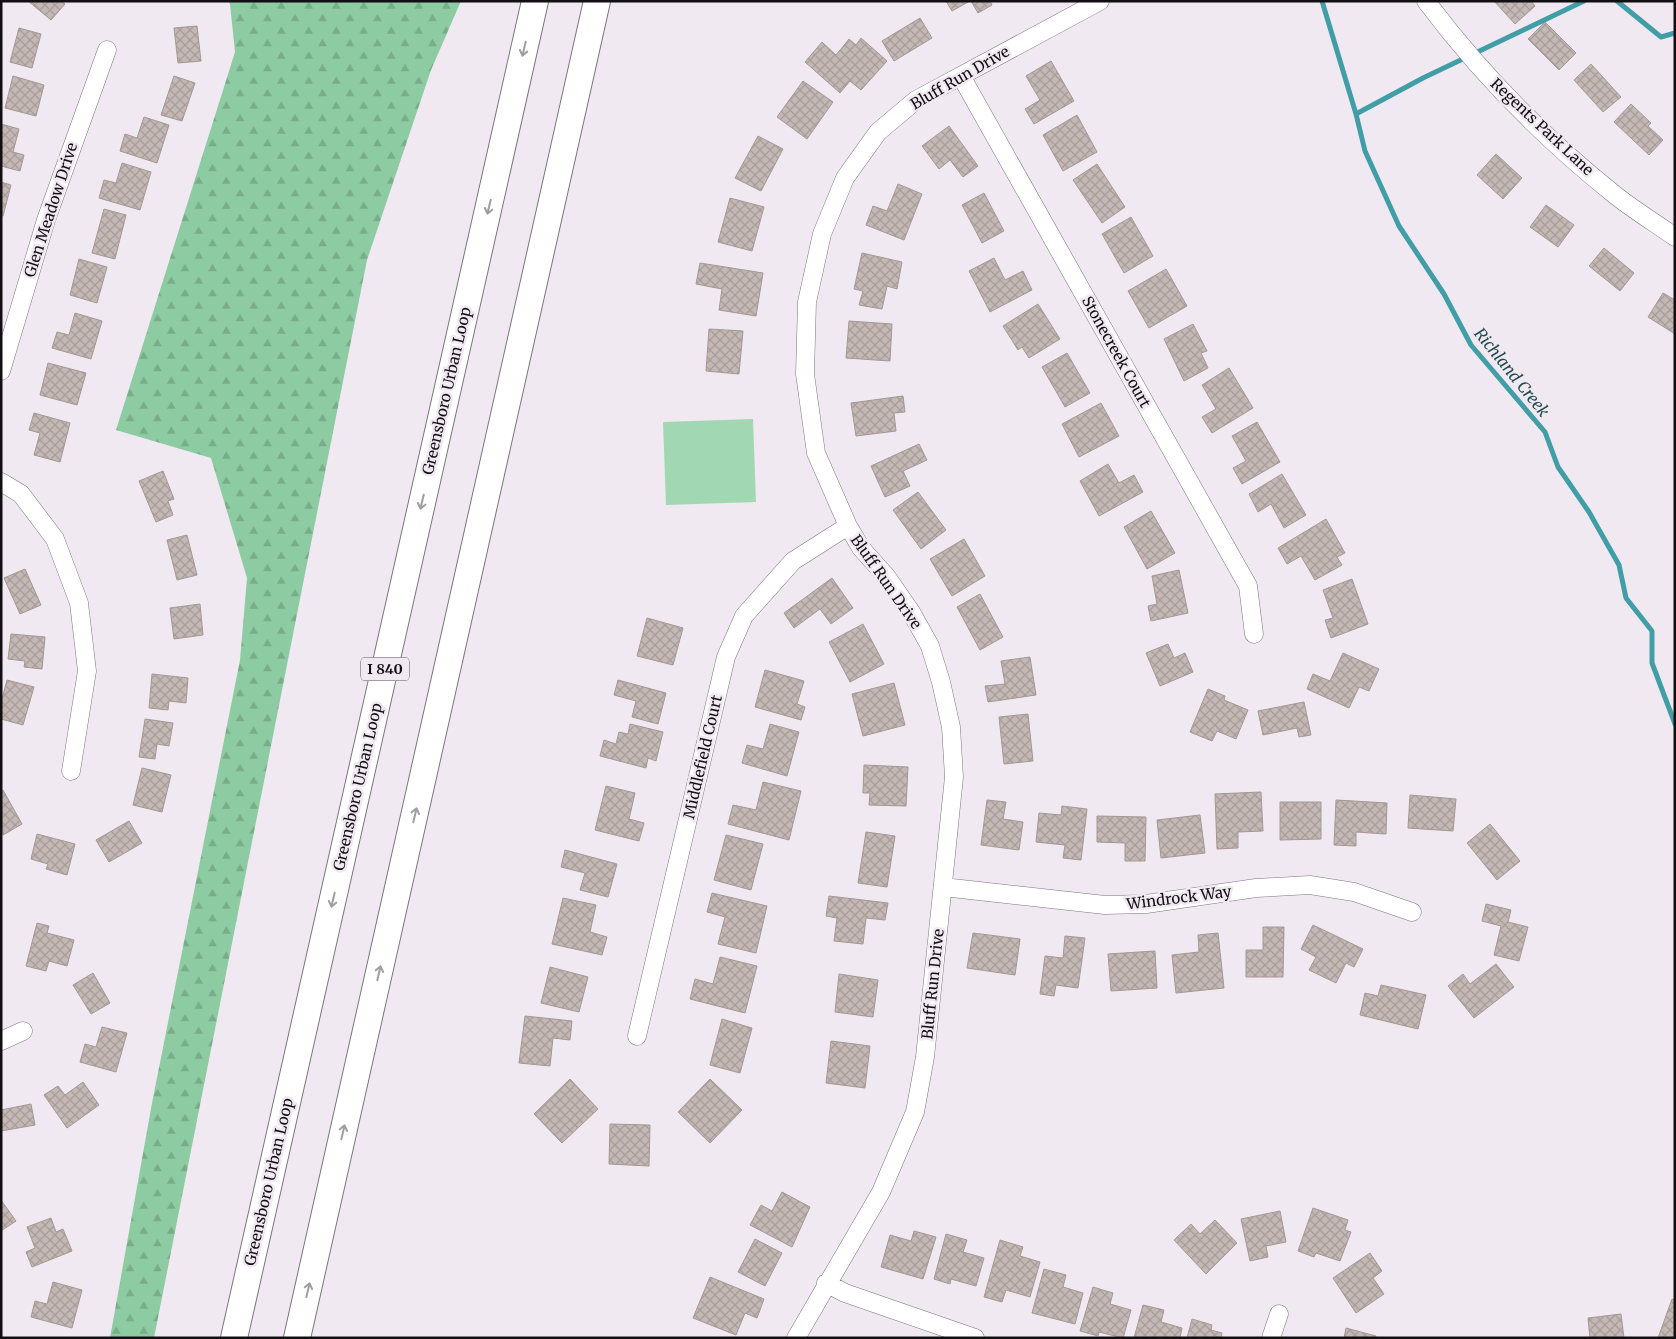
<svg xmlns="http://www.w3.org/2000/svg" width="1676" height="1339" viewBox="0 0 1676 1339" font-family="Merriweather,serif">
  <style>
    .forest { fill: url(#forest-firs) }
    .park { fill: #a1d8b3 }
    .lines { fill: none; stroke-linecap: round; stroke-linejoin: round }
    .stream { stroke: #419ea6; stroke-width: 5 }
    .building { fill: url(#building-cross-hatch); stroke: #a39894 }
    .minor-casing { stroke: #7c757d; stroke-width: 19 }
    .highway-casing { stroke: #7c757d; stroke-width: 28 }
    .minor { stroke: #fff; stroke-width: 18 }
    .highway { stroke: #fff; stroke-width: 26 }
    .oneway { stroke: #a09fa0 }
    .labels { text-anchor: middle; stroke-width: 5; stroke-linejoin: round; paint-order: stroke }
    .shield { fill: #f1e9f2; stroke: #555055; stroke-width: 1 }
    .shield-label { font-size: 14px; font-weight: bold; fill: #120f12 }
    .street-label { font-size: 15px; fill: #120f12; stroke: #f1e9f2 }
    .water-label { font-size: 16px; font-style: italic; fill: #214b4f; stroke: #f1e9f2 }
  </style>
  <defs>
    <pattern id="forest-firs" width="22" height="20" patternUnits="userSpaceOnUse" patternTransform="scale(1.25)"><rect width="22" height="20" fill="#8dcba2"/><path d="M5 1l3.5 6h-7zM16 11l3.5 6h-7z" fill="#79ad8a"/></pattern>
    <pattern id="building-cross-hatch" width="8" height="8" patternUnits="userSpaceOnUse" patternTransform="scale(1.25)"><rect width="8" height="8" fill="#c4b8b4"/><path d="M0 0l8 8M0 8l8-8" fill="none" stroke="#a79d9a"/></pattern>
  </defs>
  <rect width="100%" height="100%" fill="#f1e9f2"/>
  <path class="forest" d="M228,1h233l-30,69 -64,190 -213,1078h-44l42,-235 88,-443 7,-82 -36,-120 -95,-28 119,-378 -5,-48z"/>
  <path class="park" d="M753,419l3,83 -90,3 -3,-83z"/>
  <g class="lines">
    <path class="stream" d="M1322,1l34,113 9,37 34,75 45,68 27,51 74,87 13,35 31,45 30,53 7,33 26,33v32l23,61
      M1617,1l44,36 14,-4
      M1356,114l67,-36 161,-77"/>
  </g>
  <path class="building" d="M28,1h33l4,3 -14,16z
    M946,1h24l-18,10z
    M971,1h19l2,4 -14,8z
    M1494,1h37l4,5 -20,18z
    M920,18l12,20 -38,23 -12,-20z
    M1545,22l31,31 -17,17 -31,-31z
    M197,26l4,35 -23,2 -4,-35z
    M19,28l22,6 -9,34 -22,-6z
    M861,38l26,23 -26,29 -11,-9 -10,12 -35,-31 17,-20 14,13 13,-16 7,6z
    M1051,61l23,40 -40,23 -9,-15 15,-9 -14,-24z
    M1591,64l30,33 -18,15 -29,-32z
    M13,76l31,9 -8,31 -31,-8z
    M174,76l21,7 -13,38 -21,-6z
    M803,81l30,21 -26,37 -30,-22z
    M1631,104l20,19 -3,3 15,14 -14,15 -35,-33z
    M1077,115l20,37 -34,19 -20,-36z
    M144,117l25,8 -12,38 -37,-12 5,-17 12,4z
    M1,124l18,5 -6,23 11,3 -4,16 -19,-5z
    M949,126l29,40 -15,11 -13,-17 -11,9 -17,-23z
    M758,136l25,13 -22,42 -26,-13z
    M1496,154l26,24 -19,21 -26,-24z
    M122,163l29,9 -11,38 -41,-12 5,-18 12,3z
    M1097,164l28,43 -23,16 -29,-43z
    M1,182l10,3 -8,31h-2z
    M898,184l24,10 -18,46 -38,-15 7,-19 14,5z
    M984,193l20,38 -22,12 -20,-38z
    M730,198l34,9 -12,44 -34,-9z
    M1546,205l28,20 -16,22 -28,-20z
    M104,209l22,6 -11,44 -23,-6z
    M1131,217l22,39 -29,17 -22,-39z
    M1604,248l30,25 -14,18 -31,-25z
    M862,253l40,9 -5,27 -10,-3 -5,23 -23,-4 4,-14 -9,-2z
    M994,258l11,22 18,-9 9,19 -42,22 -21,-41z
    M79,259l28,8 -10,36 -27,-8z
    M700,263l63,10 -7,43 -37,-6 3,-21 -26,-5z
    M1166,269l21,37 -38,22 -21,-37z
    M1663,293l12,7v34l-27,-17z
    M1038,304l22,35 -31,19 -7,-11 -4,3 -15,-24z
    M75,313l27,8 -11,38 -39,-11 5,-16 12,3z
    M849,321l43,3 -2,37 -44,-3z
    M1193,324l14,27 -6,2 7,15 -24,13 -20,-42z
    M709,329l34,2 -4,43 -33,-3z
    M1067,353l23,40 -25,14 -23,-40z
    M48,363l38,10 -9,32 -37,-10z
    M1229,368l24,40 -41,25 -10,-16 14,-8 -14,-24z
    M903,396l2,16 -11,1 2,18 -40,5 -5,-33z
    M1101,403l18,33 -40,21 -17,-33z
    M34,413l36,10 -10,39 -26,-7 6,-22 -11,-3z
    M1257,422l23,40 -38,22 -9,-16 13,-7 -14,-25z
    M919,444l8,16 -24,11 7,15 -25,11 -14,-31z
    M1108,464l11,19 15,-8 9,17 -44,24 -19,-35z
    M163,471l11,28 -6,2 5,14 -17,7 -17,-41z
    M1282,474l24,41 -22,13 -13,-24 -13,8 -9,-18z
    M918,492l28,38 -25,19 -28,-39z
    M1151,511l24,42 -28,16 -23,-42z
    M1326,519l19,34 -8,4 5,8 -27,15 -14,-24 -14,8 -9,-16z
    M187,535l10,40 -20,5 -10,-40z
    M964,539l21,37 -33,20 -22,-37z
    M25,569l16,36 -21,9 -16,-36z
    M1179,570l9,43 -37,8 -3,-15 9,-2 -5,-28z
    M832,578l21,30 -22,16 -11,-15 -26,19 -10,-15z
    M1352,579l16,45 -37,14 -6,-18 8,-2 -10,-28z
    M980,594l23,43 -23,13 -23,-43z
    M200,604l3,31 -29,4 -4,-31z
    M647,618l36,10 -10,37 -36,-9z
    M863,624l21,40 -34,18 -21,-40z
    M11,634l34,3 -3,32 -18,-2 1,-6 -17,-2z
    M1168,644l6,14 11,-5 8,19 -33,14 -14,-33z
    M1343,653l36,16 -10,22 -10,-4 -10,21 -42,-19 6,-15 17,7z
    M1030,657l6,38 -48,7 -3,-16 20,-2 -4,-23z
    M765,670l39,11 -7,23 8,3 -4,13 -46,-13z
    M152,674l36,4 -2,25 -17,-2 -1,9 -19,-2z
    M7,680l27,7 -11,38 -22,-6v-16z
    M618,680l48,13 -8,31 -26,-7 4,-16 -22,-6z
    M894,683l11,42 -42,11 -11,-42z
    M1208,689l17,7 -1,4 24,10 -12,29 -19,-8 -5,10 -22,-9z
    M1304,702l7,33 -12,2 -2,-9 -34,7 -5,-24z
    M1028,714l5,47 -29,3 -5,-47z
    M145,719l28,4 -4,23 -12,-2 -2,15 -16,-2z
    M630,724l33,8 -7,29 -8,-3 -2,10 -46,-12 4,-16 12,4 3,-12 9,2z
    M770,724l29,8 -12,44 -45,-13 5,-18 16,4z
    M864,765l44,2 -2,39 -37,-1 1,-12h-7z
    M142,768l29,7 -9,37 -29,-7z
    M763,782l38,9 -12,49 -61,-16 5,-19 23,5z
    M606,786l29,7 -6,26 15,4 -5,18 -44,-11z
    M3,790l19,34 -19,11 -2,-44z
    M1261,792l2,39 -25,1v16l-21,1 -2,-55z
    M1410,795l46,4 -3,32 -45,-3z
    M987,800l19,2 -3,17 20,3 -4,28 -38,-5z
    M1336,800l51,3 -1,31 -30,-2v14l-22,-1z
    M1280,802h41v37l-41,1z
    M1062,806l25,3 -6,51 -18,-2 2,-13 -29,-3 3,-29 22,2z
    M1200,815l5,38 -44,5 -4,-38z
    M1097,816l49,1 -1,44h-20v-18l-28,-1z
    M129,821l13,22 -33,19 -13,-22z
    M1490,824l30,37 -23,19 -30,-37z
    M866,832l29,4 -8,51 -29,-4z
    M37,834l38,10 -8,31 -21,-6 2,-5 -17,-5z
    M726,835l37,9 -12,46 -37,-10z
    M565,850l52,14 -9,33 -28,-7 5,-17 -24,-6z
    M712,893l55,13 -11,47 -38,-9 7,-27 -18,-5z
    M829,896l59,7 -3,17 -19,-2 -3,26 -29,-3 3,-23 -11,-2z
    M563,898l33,7 -6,27 17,5 -5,18 -50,-11z
    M1486,904l25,6 -3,12 20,5 -9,34 -25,-6 7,-29 -19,-5z
    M37,923l12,3 -2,7 27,7 -7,26 -18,-5 -3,10 -20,-5z
    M1313,925l50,24 -9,18 -8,-4 -10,20 -27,-13 7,-13 -15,-8z
    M1263,927h21l-1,50h-37v-27h17z
    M973,933l47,6 -5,36 -48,-7z
    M1218,933l6,55 -48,5 -4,-38 27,-3 -1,-17z
    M1065,936l20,2 -7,50 -22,-3 -2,11 -14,-2 5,-38 18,2z
    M1155,951l2,37 -46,3 -3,-37z
    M720,957l37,9 -12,47 -55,-14 5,-20 18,5z
    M1496,964l18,23 -40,31 -26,-32 15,-12 7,10z
    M550,967l38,10 -9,35 -38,-9z
    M93,973l17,30 -19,11 -18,-29z
    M839,974l39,6 -5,37 -38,-5z
    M1381,985l45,10 -8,34 -58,-14 5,-22 13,3z
    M525,1016l47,5 -2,19 -17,-2 -3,28 -31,-3z
    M722,1019l30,9 -12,45 -30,-8z
    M102,1027l25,6 -11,39 -36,-10 5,-18 11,3z
    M831,1041l39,5 -5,42 -39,-5z
    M570,1079l28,30 -36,34 -28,-29z
    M710,1079l32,31 -32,33 -32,-31z
    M83,1082l16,23 -32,23 -23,-33 14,-9 7,9z
    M31,1104l4,21 -34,6v-21z
    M610,1124l40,1 -1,41 -40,-2z
    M782,1192l28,15 -18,40 -42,-22 11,-20 11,6z
    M1,1200l15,21 -15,10z
    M1313,1208l35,12 -3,10 6,2 -11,29 -24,-8 -2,4 -16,-6z
    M1280,1211l6,31 -20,4 2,11 -18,4 -9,-42z
    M51,1218l5,14 7,-3 9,22 -40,16 -6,-15 9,-4 -8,-21z
    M1215,1220l22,23 -31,31 -32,-34 17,-16 9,10z
    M914,1231l22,6 -13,42 -42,-12 9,-32 21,6z
    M946,1234l21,6 -4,12 21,6 -8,28 -25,-7 -1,5 -16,-5z
    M755,1239l27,14 -17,33 -27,-14z
    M1000,1240l23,7 -3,9 20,6 -10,35 -24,-7 -4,12 -18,-5z
    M1370,1253l12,18 -9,7 11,16 -28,19 -23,-35z
    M1044,1269l22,6 -3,12 20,6 -8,31 -43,-11z
    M710,1277l54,22 -7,19 -12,-5 -9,22 -43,-17z
    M53,1282l29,8 -10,38 -41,-11 4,-16 12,3z
    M1093,1287l20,6 -3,11 21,6 -8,28 -24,-6 -1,4 -18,-5z
    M1672,1299l3,1v38h-17z
    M1143,1305l21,5 -3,12 21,6 -2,10h-46z
    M1621,1314l3,24h-34l-2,-20z
    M1192,1319l20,6 -1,5 11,3 -1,5h-34z
    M1346,1328l30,8v2h-32z"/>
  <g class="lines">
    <defs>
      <path id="minor" d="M1426,1c54,72 119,138 189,194 19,15 40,28 60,42
        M961,76l287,510 6,48
        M1,371l45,-151 61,-170
        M1,482l20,12 34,45 24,64 8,68 -16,100
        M943,887l162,18 41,-1 110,-16 54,-3 44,7 58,20
        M637,1036l89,-379 18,-41 49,-55 55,-35
        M1,1041l22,-10
        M826,1283l19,10 130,45
        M796,1338l85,-146 34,-80 10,-55 29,-280 -3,-50 -10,-45 -11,-36 -19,-34 -25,-36 -25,-28 -13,-22 -32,-73 -11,-79 2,-72 15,-68 23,-56 33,-46 38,-32 184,-99
        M1271,1338l8,-24"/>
      <path id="highway" d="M234,1338l301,-1337
        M297,1338l300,-1337"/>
    </defs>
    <use href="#minor" class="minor-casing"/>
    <use href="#highway" class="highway-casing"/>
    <use href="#minor" class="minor"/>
    <use href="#highway" class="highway"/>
  </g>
  <defs><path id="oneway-shaft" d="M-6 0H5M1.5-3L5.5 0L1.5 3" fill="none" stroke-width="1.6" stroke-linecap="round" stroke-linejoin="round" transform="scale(1.25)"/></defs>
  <g class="oneway">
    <use href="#oneway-shaft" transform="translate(524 49) rotate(103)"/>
    <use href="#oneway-shaft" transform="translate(489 207) rotate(103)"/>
    <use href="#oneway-shaft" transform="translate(422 502) rotate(103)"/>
    <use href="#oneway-shaft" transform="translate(415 815) rotate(-77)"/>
    <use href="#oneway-shaft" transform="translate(333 900) rotate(103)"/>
    <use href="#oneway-shaft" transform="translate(379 973) rotate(-77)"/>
    <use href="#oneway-shaft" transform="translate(343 1132) rotate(-77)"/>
    <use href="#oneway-shaft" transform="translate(308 1290) rotate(-77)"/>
  </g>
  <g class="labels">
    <rect class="shield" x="361" y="657.5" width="48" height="23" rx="4"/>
    <g class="shield-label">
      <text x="385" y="674">I 840</text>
    </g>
    <g class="street-label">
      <text transform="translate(960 78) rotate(-30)" y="5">Bluff Run Drive</text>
      <text transform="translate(1542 127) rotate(43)" y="5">Regents Park Lane</text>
      <text transform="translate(51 210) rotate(-72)" y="5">Glen Meadow Drive</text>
      <text transform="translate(1116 352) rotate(61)" y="5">Stonecreek Court</text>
      <text transform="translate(447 391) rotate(-77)" y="5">Greensboro Urban Loop</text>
      <text transform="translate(886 582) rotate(55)" y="5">Bluff Run Drive</text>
      <text transform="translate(703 757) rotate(-77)" y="5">Middlefield Court</text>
      <text transform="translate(358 787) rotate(-77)" y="5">Greensboro Urban Loop</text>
      <text transform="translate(1179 898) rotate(-7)" y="5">Windrock Way</text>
      <text transform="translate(933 984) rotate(-84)" y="5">Bluff Run Drive</text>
      <text transform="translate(269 1182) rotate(-77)" y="5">Greensboro Urban Loop</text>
    </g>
    <g class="water-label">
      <text transform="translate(1512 372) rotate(51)" y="6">Richland Creek</text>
    </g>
  </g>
  <rect width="1676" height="1339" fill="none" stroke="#120f12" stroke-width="5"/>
</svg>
